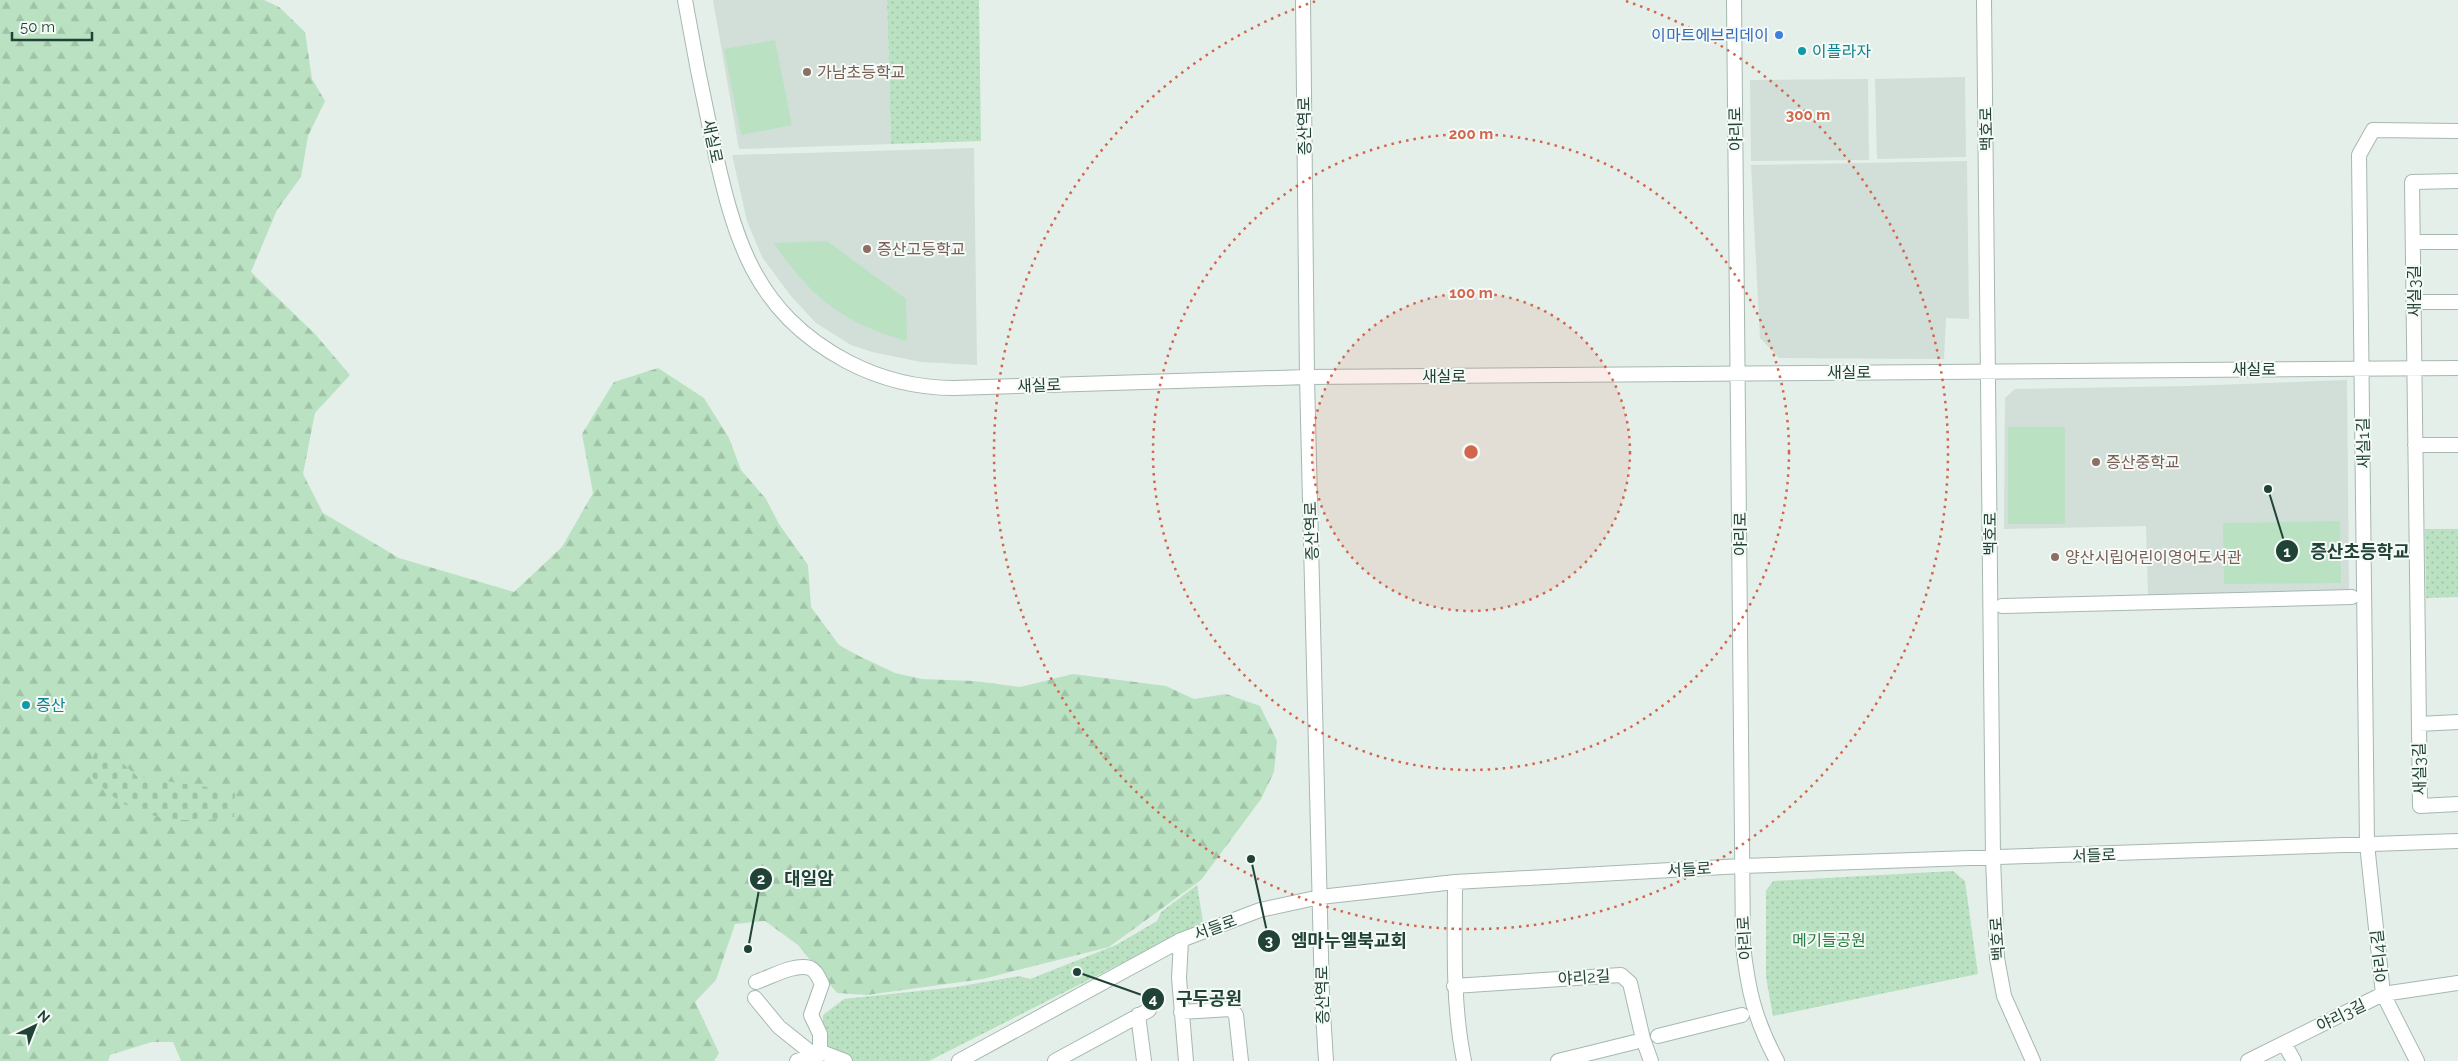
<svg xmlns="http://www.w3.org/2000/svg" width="2458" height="1061" viewBox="0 0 2458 1061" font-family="Raleway,'Noto Sans KR',sans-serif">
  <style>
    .built { fill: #d1dfd8 }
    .forest { fill: url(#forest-firs) }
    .cemetery { fill: url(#cemetery-stones) }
    .park { fill: url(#park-dots) }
    .pitch { fill: #bae2c2 }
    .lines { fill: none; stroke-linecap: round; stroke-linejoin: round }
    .minor-casing { stroke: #a6b8b0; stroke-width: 16 }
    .minor { stroke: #fff; stroke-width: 14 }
    .ring { fill: none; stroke: #d3654c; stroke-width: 2.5; stroke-dasharray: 2.5 5 }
    .shop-dot { fill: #3f7fe0; stroke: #f5faf7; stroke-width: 2 }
    .culture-dot { fill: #0f9aa8; stroke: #f5faf7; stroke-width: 2 }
    .education-dot { fill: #8d6e63; stroke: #f5faf7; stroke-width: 2 }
    .labels { text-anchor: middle; stroke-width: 4; stroke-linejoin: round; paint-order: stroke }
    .shop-label { font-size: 16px; fill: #366cbe; stroke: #f5faf7; text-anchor: end }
    .culture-label { font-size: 16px; fill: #0d838f; stroke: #f5faf7; text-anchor: start }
    .education-label { font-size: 16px; fill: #785e54; stroke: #f5faf7; text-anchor: start }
    .street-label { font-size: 16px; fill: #214337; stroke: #f5faf7 }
    .park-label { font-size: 16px; fill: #267e41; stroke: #f5faf7 }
    .centre { fill: #d3654c; stroke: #f5faf7; stroke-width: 2.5 }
    .ring-label { font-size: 15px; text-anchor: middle; font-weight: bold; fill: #d3654c; stroke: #f5faf7; stroke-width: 4; stroke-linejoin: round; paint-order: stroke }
    .leader { fill: none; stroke: #214337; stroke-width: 2 }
    .callout-dot { fill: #214337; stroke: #f5faf7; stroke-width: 2 }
    .mark-label { font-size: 15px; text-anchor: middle; font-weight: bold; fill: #fff }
    .callout-label { font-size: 18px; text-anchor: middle; font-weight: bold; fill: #214337; stroke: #f5faf7; stroke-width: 4; stroke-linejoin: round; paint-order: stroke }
  </style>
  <defs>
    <pattern id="forest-firs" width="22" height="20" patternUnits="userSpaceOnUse" patternTransform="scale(1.25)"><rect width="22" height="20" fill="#bae2c2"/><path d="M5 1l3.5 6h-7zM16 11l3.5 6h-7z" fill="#a0c3a7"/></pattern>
    <pattern id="cemetery-stones" width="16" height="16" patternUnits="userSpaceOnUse" patternTransform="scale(1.25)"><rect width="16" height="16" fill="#bae2c2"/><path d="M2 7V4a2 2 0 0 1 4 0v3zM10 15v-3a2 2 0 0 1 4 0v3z" fill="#a0c3a7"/></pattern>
    <pattern id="park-dots" width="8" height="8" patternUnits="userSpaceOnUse" patternTransform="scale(1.25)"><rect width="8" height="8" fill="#bae2c2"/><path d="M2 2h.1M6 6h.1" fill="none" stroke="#a0c3a7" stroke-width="1.8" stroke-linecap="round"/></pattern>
  </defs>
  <rect width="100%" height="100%" fill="#e4efe9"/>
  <path class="built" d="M713,0h174l4,144 -152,5z
    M1965,77l1,80 -89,2 -2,-80z
    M1868,79l1,81 -118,1 -1,-81z
    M974,148l3,217 -56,-3 -49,-10 -21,-7 -35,-22 -26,-28 -28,-38 -15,-36 -15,-66z
    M1967,161l2,158 -23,-1 -2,41 -165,-1 -19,-20 -9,-173z
    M2347,380l2,213 -201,3 -2,-70 -142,3 1,-131 10,-9 172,-3z"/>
  <path class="forest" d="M0,0h264l15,7 26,25 7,47 13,22 -17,35 -7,41 -24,33 -26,62 64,62 35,41 -35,38 -12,61 20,39 76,45 115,34 48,-45 31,-54 -11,-59 32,-52 44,-14 46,30 25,40 12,32 25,29 13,25 29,41 3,42 28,38 20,11 36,17 27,6 52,2 46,6 53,-13 93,12 28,13 32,-5 34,12 17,35 -3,31 -13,27 -60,81 -92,67 -126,32 -116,16 -30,-2 -39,-48 -33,-24 -30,3 -19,56 -21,22 24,51 -5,8h-533l-8,-19h-21l-42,13 -2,6h-108z"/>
  <path class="cemetery" d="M96,751l24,10 18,16 97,14 -1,26c-36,5 -77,6 -110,-13 -14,-8 -26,-22 -38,-33z"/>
  <path class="park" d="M887,0h92l2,141 -90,3z
    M2458,529v68l-32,1 -1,-69z
    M1953,871l12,10 13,93 -205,42 -7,-39v-86l7,-10z
    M1197,885l6,37 -274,139h-81l-11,-11 -14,-5v-30l21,-16 112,-12 63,-11 11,3 86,-34 41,-24 4,-9z"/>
  <path class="pitch" d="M775,40l17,85 -51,10 -17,-86z
    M827,241l79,58 1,42c-63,-17 -97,-44 -133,-98z
    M2008,427h57v97h-57z
    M2340,521l1,62 -117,1 -1,-61z"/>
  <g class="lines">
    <defs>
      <path id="minor" d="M685,0c8,46 17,92 27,138 22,99 40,173 136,224 33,17 70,26 106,26l353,-11 1151,-9
        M1303,0l4,377 15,620 4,64
        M1734,0l9,945c5,46 12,75 34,116
        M1984,0l9,858 4,100 7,38 29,65
        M2458,181l-46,1 8,624 38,-2
        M2413,242h45
        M2414,302h44
        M2415,445h43
        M2002,606l350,-9
        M2419,724l39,-2
        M1455,882c0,60 -3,120 9,179
        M1181,940l-2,38 7,83
        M756,982c15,-5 39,-19 54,-14 7,3 9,11 12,16l-11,31 9,19v20
        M1454,986l167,-11 9,8 13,56 8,22
        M755,998l24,29 35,28
        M1181,1012l50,-3 5,6 5,46
        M1138,1015l6,46
        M1658,1036l84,-21
        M2284,1043l10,18
        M797,1061l27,-8 21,8
        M959,1061l222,-121 79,-30 60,-13 135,-15 287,-16 716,-25
        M1055,1061l94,-51
        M1558,1061l77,-19
        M2248,1061l135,-67 75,-11
        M2417,1061l-34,-67 -16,-150 -8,-689 14,-25 85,1"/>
    </defs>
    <use href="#minor" class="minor-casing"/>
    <use href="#minor" class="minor"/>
  </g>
  <circle cx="1471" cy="452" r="159" fill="#d3654c" fill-opacity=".12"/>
  <g class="ring">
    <circle cx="1471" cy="452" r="159"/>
    <circle cx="1471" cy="452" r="318"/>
    <path d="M1626 1A477 477 0 1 1 1316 1"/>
  </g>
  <circle class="shop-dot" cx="1779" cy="35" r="5"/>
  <g class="culture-dot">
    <circle cx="1802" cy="51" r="5"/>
    <circle cx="26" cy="705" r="5"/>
  </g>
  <g class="education-dot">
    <circle cx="807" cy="72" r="5"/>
    <circle cx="867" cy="249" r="5"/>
    <circle cx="2096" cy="462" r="5"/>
    <circle cx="2055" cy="557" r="5"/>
  </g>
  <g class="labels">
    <g class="shop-label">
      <text x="1769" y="41">이마트에브리데이</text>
    </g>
    <g class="culture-label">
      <text x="1812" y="57">이플라자</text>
      <text x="36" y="711">증산</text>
    </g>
    <g class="education-label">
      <text x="817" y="78">가남초등학교</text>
      <text x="877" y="255">증산고등학교</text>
      <text x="2106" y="468">증산중학교</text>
      <text x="2065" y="563">양산시립어린이영어도서관</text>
    </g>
    <g class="street-label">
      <text transform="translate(1304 126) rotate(-91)" y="6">증산역로</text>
      <text transform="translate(1735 129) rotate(-91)" y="6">야리로</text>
      <text transform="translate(1986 129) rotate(-91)" y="6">백호로</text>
      <text transform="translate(713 141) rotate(78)" y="6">새실로</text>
      <text transform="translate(2414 291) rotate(-90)" y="6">새실3길</text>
      <text x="2254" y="375">새실로</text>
      <text x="1849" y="378">새실로</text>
      <text x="1444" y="382">새실로</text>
      <text transform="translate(1039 385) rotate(-2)" y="6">새실로</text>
      <text transform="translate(2363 443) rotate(-91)" y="6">새실1길</text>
      <text transform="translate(1311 531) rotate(-92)" y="6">증산역로</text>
      <text transform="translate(1740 534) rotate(-90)" y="6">야리로</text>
      <text transform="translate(1990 534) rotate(-90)" y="6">백호로</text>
      <text transform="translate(2419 769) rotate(-91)" y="6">새실3길</text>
      <text transform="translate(2094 855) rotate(-2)" y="6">서들로</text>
      <text transform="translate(1689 869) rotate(-3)" y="6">서들로</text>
      <text transform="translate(1215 927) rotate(-20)" y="6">서들로</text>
      <text transform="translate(1744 938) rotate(-93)" y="6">야리로</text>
      <text transform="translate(1997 939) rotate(-94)" y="6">백호로</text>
      <text transform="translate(2379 956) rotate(-96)" y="6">야리4길</text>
      <text transform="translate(1584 977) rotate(-4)" y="6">야리2길</text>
      <text transform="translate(1322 995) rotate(-91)" y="6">증산역로</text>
      <text transform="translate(2341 1015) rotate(-26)" y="6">야리3길</text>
    </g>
    <g class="park-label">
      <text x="1829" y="946">메기들공원</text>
    </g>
  </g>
  <circle cx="1471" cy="452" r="8" class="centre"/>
  <g class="ring-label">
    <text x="1808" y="120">300 m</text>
    <text x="1471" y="139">200 m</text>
    <text x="1471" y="298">100 m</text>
  </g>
  <path class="leader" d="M2268 489L2287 551M748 949L761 879M1251 859L1269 941M1077 972L1153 999"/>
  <g class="callout-dot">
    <circle cx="2268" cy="489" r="5"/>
    <circle cx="748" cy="949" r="5"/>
    <circle cx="1251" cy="859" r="5"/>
    <circle cx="1077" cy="972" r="5"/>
    <circle cx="2287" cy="551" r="12"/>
    <circle cx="761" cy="879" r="12"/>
    <circle cx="1269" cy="941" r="12"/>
    <circle cx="1153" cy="999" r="12"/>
  </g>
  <g class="mark-label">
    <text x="2287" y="557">1</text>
    <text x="761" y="884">2</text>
    <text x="1269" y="946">3</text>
    <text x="1153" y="1004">4</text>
  </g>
  <g class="callout-label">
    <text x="2360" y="558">증산초등학교</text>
    <text x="809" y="885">대일암</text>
    <text x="1349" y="947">엠마누엘북교회</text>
    <text x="1209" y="1005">구두공원</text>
  </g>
  <g transform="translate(35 1026) rotate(43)" stroke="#f5faf7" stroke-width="4" paint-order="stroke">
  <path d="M0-4L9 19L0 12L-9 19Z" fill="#214337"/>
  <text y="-8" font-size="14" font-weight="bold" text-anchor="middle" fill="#214337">N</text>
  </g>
  <path d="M12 32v8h80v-8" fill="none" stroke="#214337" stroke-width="2.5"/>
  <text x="20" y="32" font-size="15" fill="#214337" stroke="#f5faf7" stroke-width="4" paint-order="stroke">50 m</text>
</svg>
